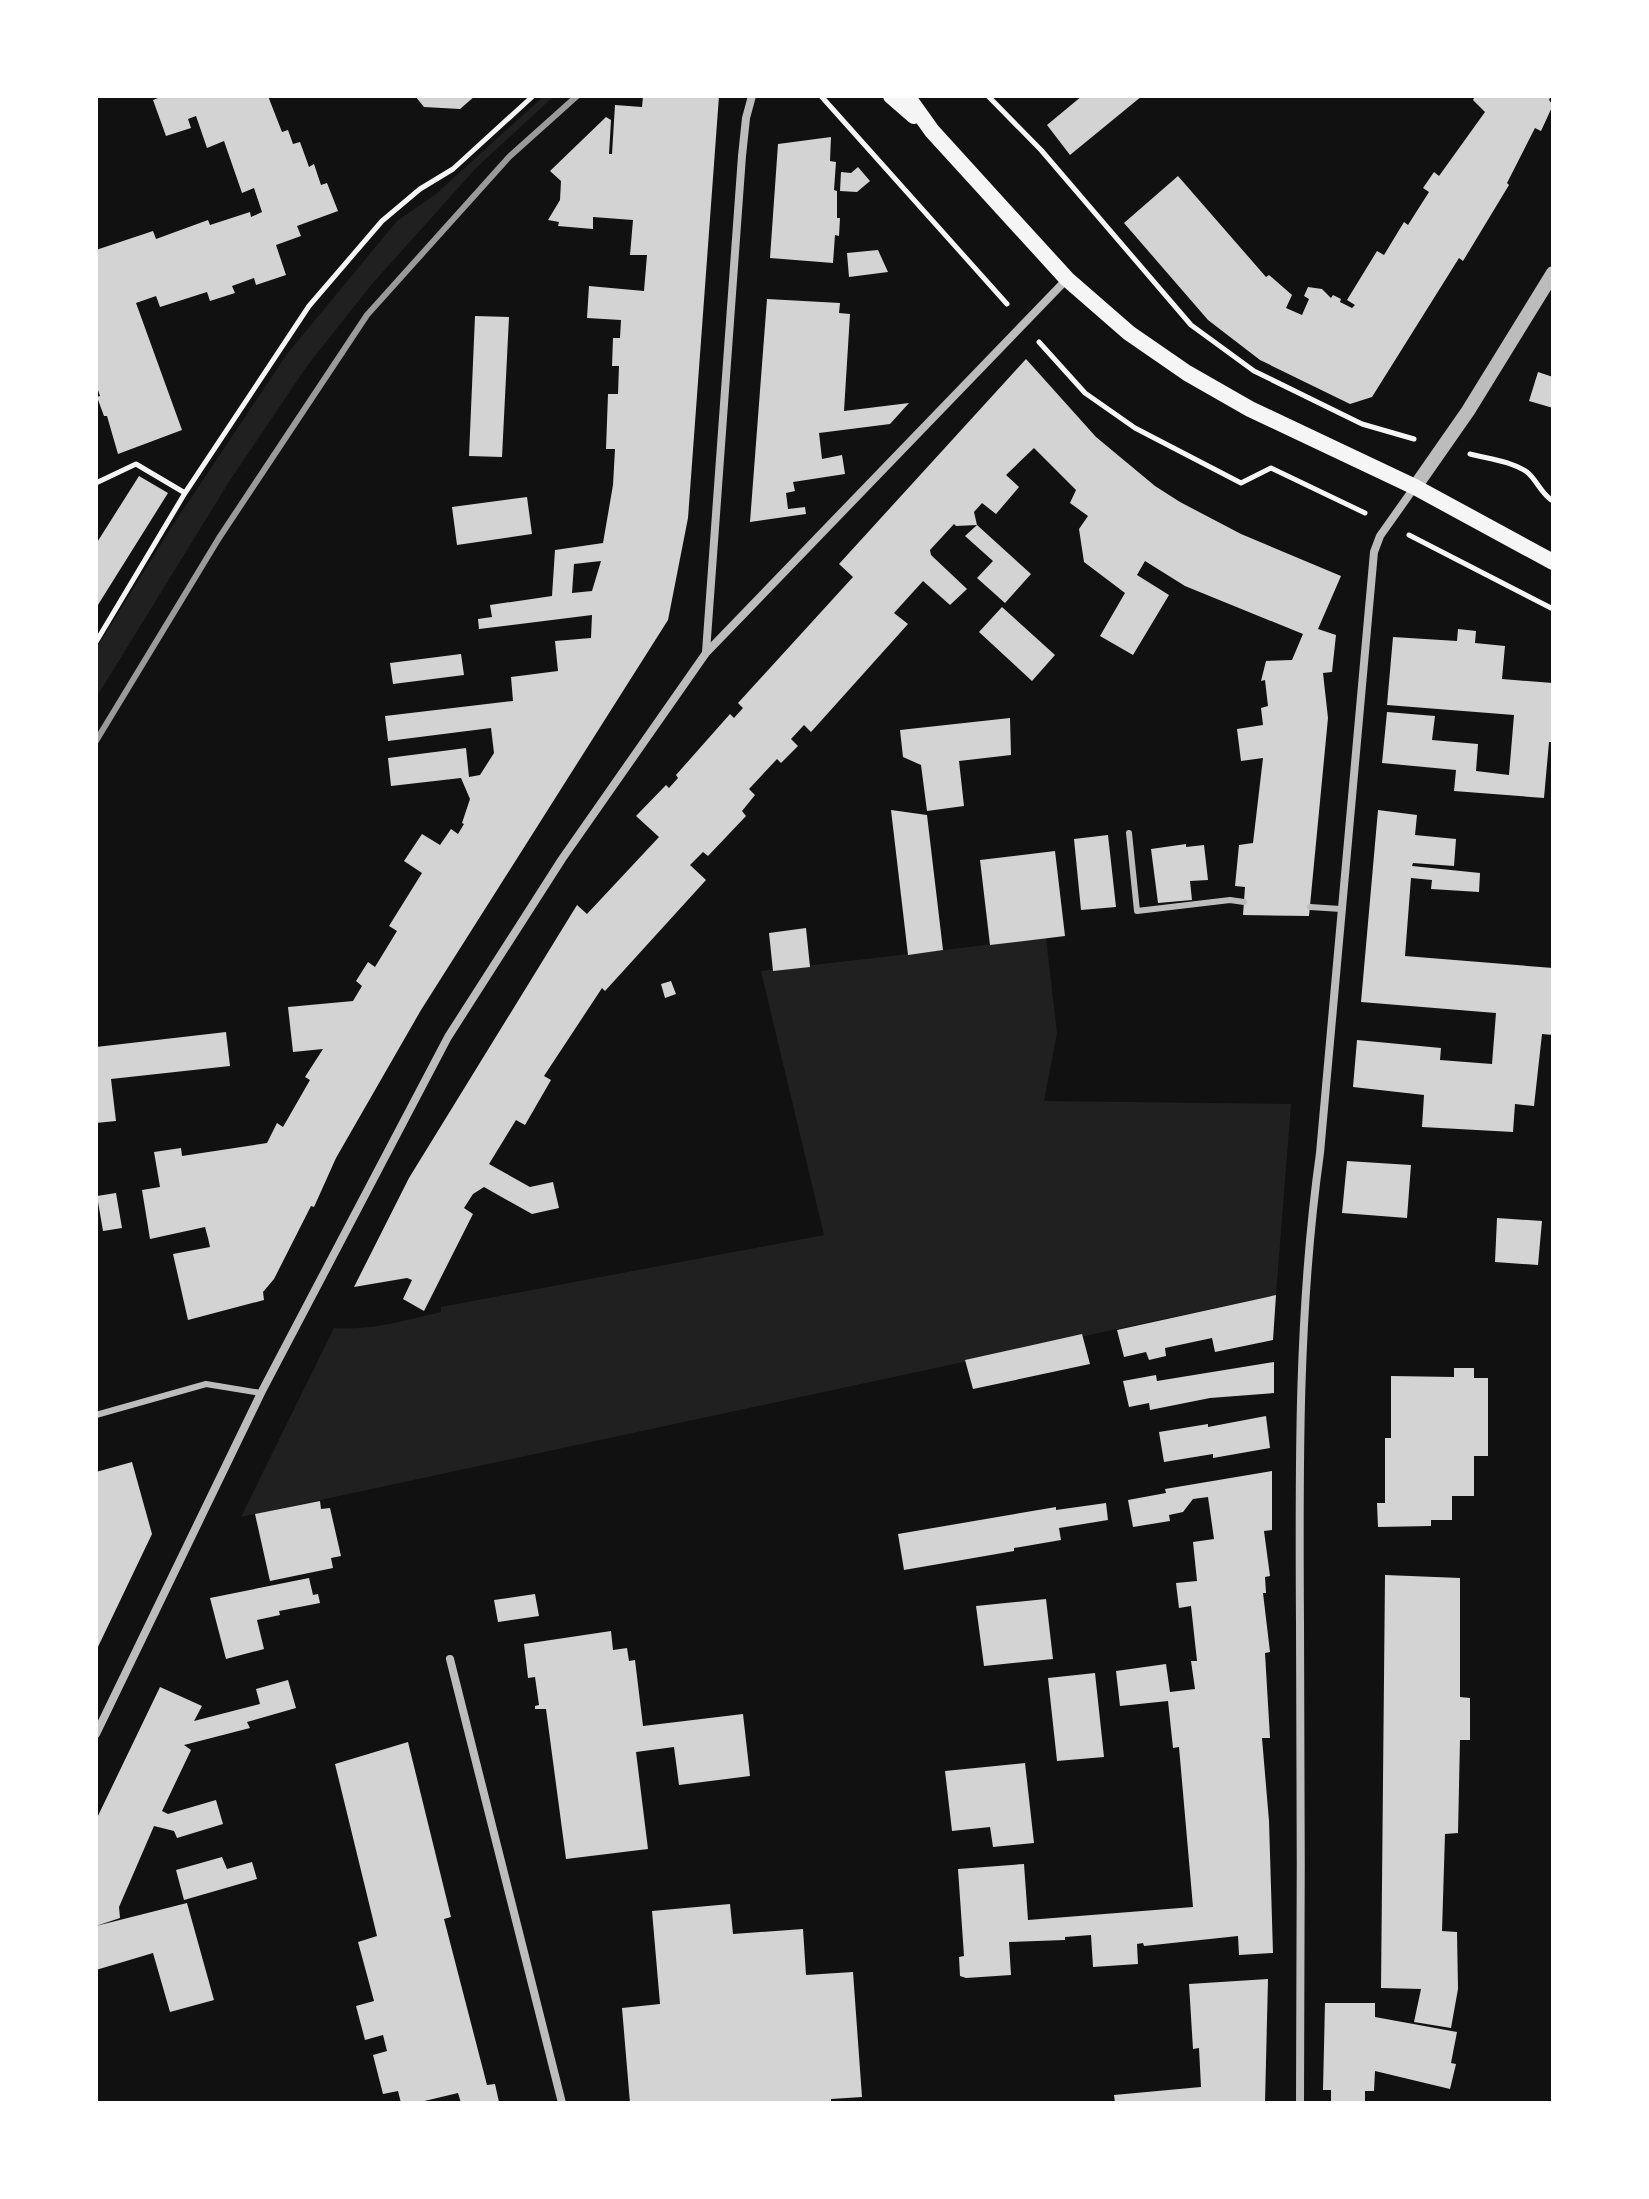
<svg xmlns="http://www.w3.org/2000/svg" width="1649" height="2199" viewBox="0 0 1649 2199" font-family="'Alegreya Sans',sans-serif">
  <style>
    .green { fill: #202020 }
    .building { fill: #d3d3d3; fill-rule: evenodd }
    .lines { fill: none; stroke-linecap: round; stroke-linejoin: round }
    .path { stroke: #f5f5f5; stroke-width: 5 }
    .service { stroke: #bcbcbc; stroke-width: 6 }
    .minor { stroke: #bcbcbc; stroke-width: 8 }
    .tertiary { stroke: #bcbcbc; stroke-width: 14 }
    .secondary { stroke: #f5f5f5; stroke-width: 16 }
    .rail { stroke: #9a9a9a; stroke-width: 6 }
  </style>
  <rect width="100%" height="100%" fill="#111"/>
  <path class="green" d="M544,96h10l-78,72 -104,116 -65,82 -80,119 -131,213v-49l73,-118 118,-177 110,-133 39,-27z
    M1046,938l11,95 -13,68 247,3 -15,191 -1035,222 93,-189c35,3 73,-8 107,-16v-5l383,-72 -63,-264z"/>
  <path class="building" d="M163,96h105l14,36 6,-2 5,14 7,-2 9,25 5,-3 7,21 6,-2 11,28 -41,15 4,10 -25,9 10,30 -30,10 -2,-7 -22,8 3,7 -25,8 -3,-9 -47,15 -4,-11 -20,7 46,127 -64,24 -11,-38h-3l-7,-19 3,-1 -4,-12v-134l57,-19 3,8 52,-19 2,5 40,-13 1,5 11,-5 -8,-24 -12,5 -18,-52 -17,7 -11,-32 -8,3 3,9 -25,8 -13,-36z
    M415,96h60l-15,13 -36,-2z
    M643,96h76l-31,422 -20,102 -247,390 -85,148 -22,49 -3,-1 -37,73 -11,13 1,8 -76,20 -15,-66 37,-7 -2,-9 -3,-11 -55,12 -8,-49 18,-3 -6,-35 27,-4 1,8 85,-13 10,-20 6,4 27,-47 -5,-3 18,-28 -30,3 -5,-45 65,-6 9,-15 -6,-5 12,-19 7,5 22,-36 -8,-5 33,-53 -18,-12 18,-27 18,11 11,-16 7,5 6,-10 -2,-1 8,-24 -9,-21 -70,8 -3,-28 78,-10 3,29 11,-2 14,-22 -3,-25 -103,13 -3,-25 128,-15 -2,-24 47,-6 -3,-30 36,-3 1,-23 -113,14 -1,-10 14,-2 -2,-12 62,-9 3,-46 48,-7 10,-58 2,-36h-9l2,-55h10l1,-28h-7l1,-28h7l1,-18 -34,-2 2,-32 55,5 3,-36h-17l3,-35 -40,-3v12l-35,-3 1,-4 -11,-2 12,-20 1,-19 -11,-10 56,-54 5,3 -2,34h3l3,-49 27,2zM601,561l-9,30 -20,2 2,-29z
    M1082,96h60l-72,59 -23,-30z
    M1475,96h76l-2,4 4,5 -12,26 -6,-3 -28,55 2,2 -46,76 -4,-3 -87,139 -22,7 -90,-44 -52,-40 -84,-97 54,-47 88,101 3,-2 23,20 -6,13 16,7 7,-16 -5,-3 4,-9 14,2 9,9 2,-3 8,4 -1,3 12,6 3,-3 -8,-5 30,-49 7,4 20,-33 4,3 21,-33 -6,-4 11,-16 5,4 46,-64 -12,-12z
    M831,137l-1,24 6,1 -2,28 3,1v27h3l-1,18 -4,-1 -2,28 -63,-5 8,-114z
    M858,167l12,14 -13,11 -17,-1 1,-19 10,1z
    M878,250l10,22 -39,5 -2,-24z
    M767,299l73,4 -1,10 11,1 -6,97 65,-8 -19,21 -71,9 3,26 20,-4 3,19 -52,8 2,9 -9,2 2,16 17,-2 1,7 -56,8z
    M475,316l34,1 -7,140 -33,-1z
    M1026,359l70,78 59,49 25,16 61,32 100,42 -23,53 18,6 -4,37 -9,1 5,45 -19,198 -66,-1 2,-28 -10,-1 4,-41 14,-2 10,-85 -22,3 -4,-32 26,-4 -2,-17 7,-2 -3,-26 -4,1 5,-20 26,-1 11,-26 -118,-48 -40,-25 -8,14 32,20 -36,60 -33,-19 25,-43 -41,-31 -5,-33 9,-13 -18,-13 6,-13 -42,-42 -28,27 13,12 -23,27 -14,-11 -8,9 3,13 -21,1 -2,-2 -24,26 1,5 36,34 -17,16 -27,-24 -29,32 14,11 -97,108 -7,-7 -13,14 7,7 -17,17 -4,-4 -28,30 6,6 -13,16 4,5 -38,40 -5,-4 -13,13 16,15 -101,111 -3,-3 -58,88 7,4 -26,45 -9,-5 -27,44 41,23 23,-5 6,26 -27,6 -48,-27 -11,7 -9,14 9,6 -49,97 -21,-12 9,-19 -5,-2 -53,9 55,-109 168,-273 10,9 72,-77 -23,-21 30,-31 3,3 9,-10 -2,-3 54,-61 4,4 9,-10 -5,-5 115,-126 -14,-13z
    M1538,372l15,5v31l-24,-7z
    M139,476l29,17 -72,115v-64z
    M527,497l5,37 -75,11 -5,-38z
    M977,525l54,49 -26,29 -28,-25 16,-17 -28,-25z
    M1002,607l53,48 -23,26 -53,-49z
    M1458,629l18,2 -1,12 30,3 -3,33 51,4v59h-4l-5,56 -90,-7 2,-21 -74,-7 5,-51 48,4 -3,24 46,4 -2,27 33,4 5,-60 -127,-10 6,-68 64,4z
    M461,654l3,21 -71,9 -3,-21z
    M1010,718l1,37 -52,6 5,45 -37,5 -6,-46 -18,-8 -3,-27z
    M891,810l36,5 16,135 -35,5z
    M1378,810l39,5 -2,20 41,4 -2,27 -41,-3 -1,3 68,7 -1,19 -48,-3 1,-9 -21,-2 -6,78 148,12v67l-11,-1 -8,72 -19,-2 -2,28 -91,-5 2,-32 -71,-8 4,-47 84,8 -1,12 52,4 4,-51 -135,-11z
    M1108,835l8,72 -35,3 -7,-71z
    M1186,844v3l18,-2 4,35 -18,1 2,19 -34,3 -7,-54z
    M1055,851l10,85 -75,9 -10,-85z
    M806,928l4,39 -37,4 -4,-38z
    M671,981l5,13 -11,4 -4,-14z
    M226,1032l4,34 -119,13 5,42 -20,2v-76z
    M1347,1161l64,4 -4,53 -65,-5z
    M116,1193l6,35 -19,3 -6,-35z
    M1497,1218l45,3 -4,44 -43,-3z
    M1276,1295l-3,45 -58,12 -3,-14 -47,10 1,8 -17,4 -3,-8 -22,5 -7,-27z
    M1082,1334l8,30 -117,25 -8,-29z
    M1274,1362v31l-64,5 -60,12 -1,-7 -20,4 -6,-26 33,-6 1,6z
    M1454,1368h20v10h14v78h-14v40h-22v24h-21v6l-53,1 -1,-24h8v-65h6v-62l63,1z
    M1266,1416l4,32 -57,10v-4l-49,8 -5,-30 49,-8v3z
    M132,1462l20,72 -56,117v-179z
    M1272,1471v59l-8,1 6,45 -5,1 1,16h-3l7,59 -5,1 5,85h-8l7,83 4,132 -34,2 -1,-19 -94,10 -1,-3 -6,1 1,20 -45,3 -2,-32 -26,2v3l-56,2 2,33 -45,3 -6,-2 -1,-19 5,-1 -6,-87 66,-5 4,56 165,-13 -14,-160 -6,1 -5,-47 -48,5 -4,-35 50,-7 4,28 25,-3 -4,-28h6l-6,-55 -12,2 -3,-25 21,-2 -4,-39 21,-3 -6,-42 -15,2 -10,13 -14,3 1,6 -37,6 -5,-27 38,-7 -1,-4z
    M320,1501l1,8 9,-1 11,48 -10,2 2,10 -63,13 -15,-67z
    M1106,1503l2,17 -49,8 2,12 -47,8v3l-110,19 -6,-36 158,-27v3z
    M1385,1575l75,3v119l10,1v42h-10l-2,93 -13,1 -3,97 15,1 1,57 -7,39 -37,-6 7,-33 -40,-1z
    M309,1578l4,17 5,-1 2,9 -41,8 1,4 -23,5 7,29 -38,10 -16,-61z
    M535,1594l4,22 -41,6 -4,-22z
    M1046,1599l7,60 -69,7 -8,-60z
    M611,1631l2,19 14,-2 2,13 6,-1 8,66 100,-12 7,62 -71,9 -5,-38 -38,5 12,97 -82,10 -20,-150h-11v-3l4,-1 -4,-28 -7,1 -4,-34z
    M1095,1673l9,84 -47,4 -9,-83z
    M288,1680l8,28 -49,14 3,6 -66,17 7,5 -29,61 6,3 48,-14 7,24 -46,14 -3,-7 -20,-5 -35,81 1,11 -24,8v-106l64,-133 42,19 -8,15 66,-17 -4,-15z
    M408,1742l43,175 -7,2 43,166 8,-1 4,18 -3,1h-35l-3,-10 -42,10h-15l-3,-12 -15,3 -10,-39 14,-4 -4,-16 -18,5 -9,-34 18,-5 -16,-59 19,-6 -42,-172z
    M1025,1763l9,80 -41,4 -3,-20 -38,4 -7,-60z
    M222,1857l5,12 25,-7 5,17 -73,21 -8,-30z
    M187,1903l27,97 -44,12 -17,-59 -57,17v-44z
    M730,1904l3,30 70,-5 3,46 47,-3 9,125 -31,2v4h-201l-8,-95 38,-4 -8,-93z
    M1268,1979l-3,124h-150l-1,-8 87,-8 -2,-39 -6,1 -4,-65z
    M1325,2003h50v14l82,15 -6,31 5,1 -6,25 -75,-18 -1,20h-9v12h-34v-13h-8z"/>
  <g class="lines">
    <path class="path" d="M821,96l186,208
      M988,96l53,54 150,175 63,46 108,53 52,15
      M1039,342l46,51 50,35 106,55 30,-15 94,45
      M1470,454c19,5 41,7 57,18 10,8 14,22 26,29
      M96,483l40,-19 49,29
      M1409,535l144,74
      M96,642l89,-149 124,-187 73,-85 38,-32 33,-20 80,-73"/>
    <path class="service" d="M1129,833l8,78 93,-11 14,2
      M1310,907l31,2
      M96,1415l110,-31 55,9"/>
    <path class="minor" d="M706,652l36,-496 4,-38 6,-22
      M450,1659l112,444
      M96,1734l165,-341 187,-356 114,-178 144,-206 361,-374
      M1300,2103c1,-160 1,-319 0,-479 -1,-157 -2,-315 20,-471l54,-601 6,-16 34,-48"/>
    <path class="tertiary" d="M1415,487l53,-76 85,-138"/>
    <path class="secondary" d="M891,96l23,20
      M907,96l25,35 135,148 62,54 58,40 63,36 165,78 138,75"/>
    <path class="rail" d="M96,741l123,-203 148,-223 142,-158 68,-61"/>
  </g>
  <rect width="1649" height="2199" fill="none" stroke="#ffffff" stroke-width="196"/>
</svg>
